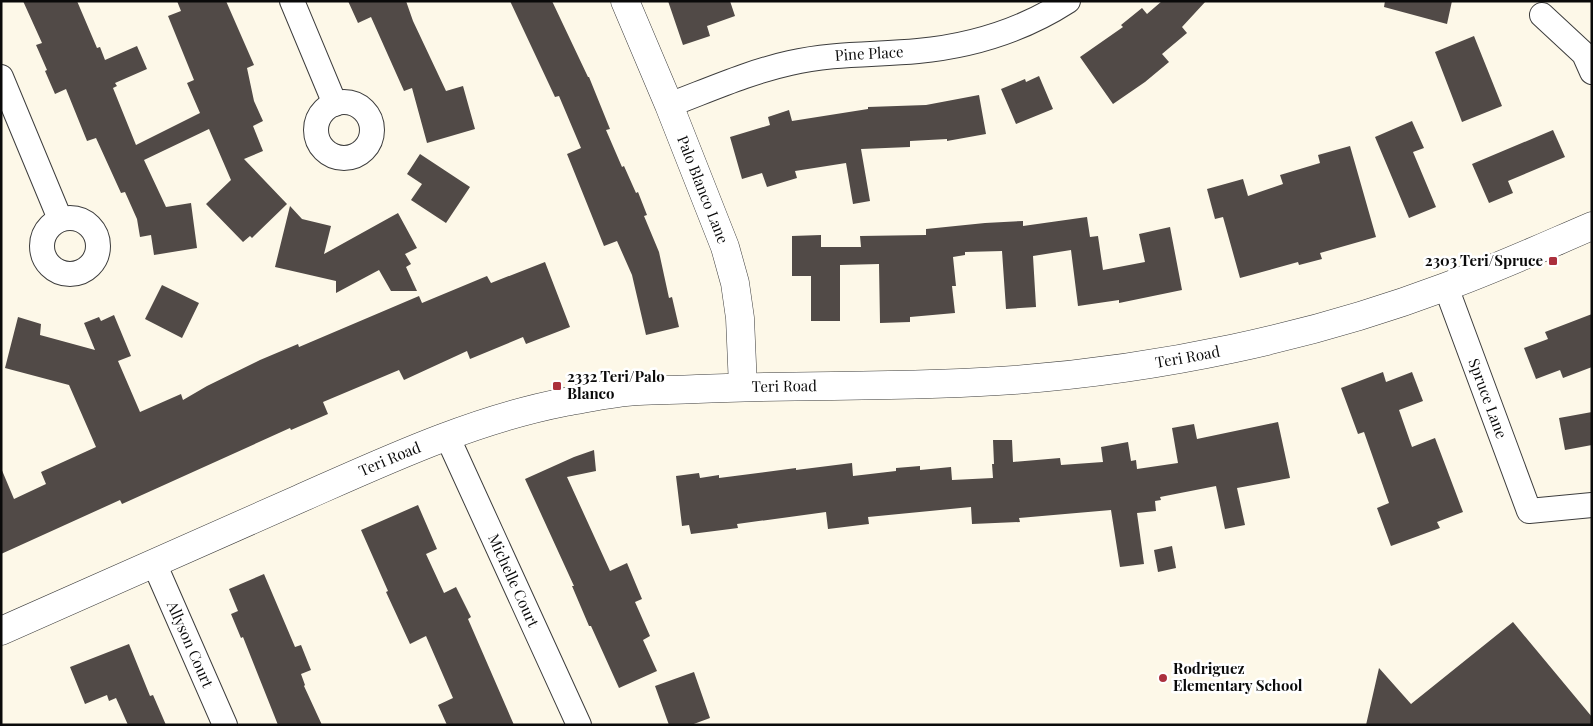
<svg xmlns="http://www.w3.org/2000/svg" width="1593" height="726" viewBox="0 0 1593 726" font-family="'Playfair Display',serif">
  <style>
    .building { fill: #514a47 }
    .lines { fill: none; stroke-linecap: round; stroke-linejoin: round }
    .minor-casing { stroke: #3d3d3d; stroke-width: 26 }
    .tertiary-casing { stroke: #3d3d3d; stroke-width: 29 }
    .minor { stroke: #fff; stroke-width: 24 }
    .tertiary { stroke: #fff; stroke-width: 28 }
    .poi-dot { fill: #ab303d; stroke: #fff; stroke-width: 2 }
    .labels { text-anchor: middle; stroke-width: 5; stroke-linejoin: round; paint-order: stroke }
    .street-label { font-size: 15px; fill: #0a0a0a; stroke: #fff }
    .poi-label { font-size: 15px; font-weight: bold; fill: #0a0a0a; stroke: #fff; text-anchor: start }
  </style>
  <rect width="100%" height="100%" fill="#fdf8e8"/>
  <path class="building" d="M23,1h54l20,47 3,-1 5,13 32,-14 10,23 -32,14 2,3 -4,2 23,57 64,-32 -13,-30 7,-3 -26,-64 13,-5 -4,-10h49l28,64 -7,3 7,33 9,20 -10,5 10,25 -19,8 43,45 -35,34 -2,-2 -7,6 -37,-38 25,-24 -22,-51 -65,31 22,47 25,-4 6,45 -43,7 -3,-20 -11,2 -3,-18 -12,-27 -4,1 -25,-55 -9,3 -21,-52 -11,5 -10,-23 2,-1 -11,-25 6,-2z
    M348,1h58l7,20 33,70 17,-5 12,43 -48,14 -15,-55 -8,3 -33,-74 -13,6z
    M510,1h42l36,76h1l21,52 -4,1 16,37 2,-1 12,27 2,-1 9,23 -3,1 15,36 10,46 3,-1 7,30 -33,8 -14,-60 -15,-34 -13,5 -37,-92 14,-6 -22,-52 -4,1z
    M668,1h62l5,15 -28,10 3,10 -27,9z
    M1162,1h44l-24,26 5,6 -25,21 7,8 -24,20 -32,22 -33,-47 43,-30 -2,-2 21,-17 5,6z
    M1385,1h67l-5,23 -63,-17z
    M1474,36l28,70 -40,16 -27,-70z
    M1039,76l14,33 -37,15 -15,-35 24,-10 1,3z
    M979,95l7,39 -39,7v-2l-37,2v6l-49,2 9,52 -17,3 -7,-41 -51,8 2,7 -30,9 -5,-14 -20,6 -12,-42 40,-12 -2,-8 21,-7 3,11 76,-12v-2l58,-2z
    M1412,121l12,27 -11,4 23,55 -27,11 -34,-81z
    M1553,130l12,27 -57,24 5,12 -24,10 -17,-39z
    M1350,146l26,91 -56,16 2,6 -23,6 -1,-3 -58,16 -17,-61 -8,2 -8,-30 36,-10 5,17 35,-12 -3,-9 40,-12 -2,-8z
    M420,154l50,33 -24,36 -35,-23 11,-16 -15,-10z
    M290,206l12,13 29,7 -7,28 74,-41 19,35 -12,6 6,10 -5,3 11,24h-26l-12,-21 -43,23v-12l-61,-14z
    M1087,217l3,20 8,-1 5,34 42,-8 -6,-28 31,-7 12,63 -63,13v-3l-41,6 -7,-56 -38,6 3,51 -30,2 -4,-58 -37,1v3l-12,2 3,29h-4l3,27 -45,4v5l-30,1 -1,-59 -39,1v56h-29v-45h-19v-40l29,-1v12h40l-1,-11 66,-1v-6l59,-6 38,-2v5z
    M545,262l25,65 -44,17 -3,-7 -53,22 -3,-8 -63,29 -5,-10 -76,32 5,12 -37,16 -1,-2 -168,76 -2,-4 -119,54v-86l13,31 32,-15 -5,-12 55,-25 -27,-62 -64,-17 13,-51 23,7 -1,11 55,15 -11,-27 15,-6 2,4 13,-6 17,41 -13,5 22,51 41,-18 2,6 24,-14 53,-26 38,-16 1,3 120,-51 3,7 65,-27 4,7z
    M162,285l37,18 -17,35 -37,-19z
    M1592,314v53l-29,11 -3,-8 -24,9 -12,-31 24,-9 -3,-7z
    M1383,372l3,10 26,-10 11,29 -24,9 13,37 23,-9 28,74 -26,10 3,6 -49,18 -14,-38 12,-5 -25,-71 -6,2 -17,-46z
    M1592,412v33l-27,5 -6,-32z
    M1278,422l12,56 -53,10 8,37 -20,4 -9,-43 -56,11 1,3 -6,1 1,10 -19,2 7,51 -24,3 -9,-57 -92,8 1,4 -48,2 -1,-17 -103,10 1,7 -41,5 -2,-17 -89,12 1,4 -47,6 -2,-9 -7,1 -6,-50 23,-3 1,5 19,-3v3l77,-10v2l56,-7 1,13 43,-5v-3l24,-2v4l31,-3 1,13 41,-2 -1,-14h2l-1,-24h19l1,22 47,-4 1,7 42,-3 -2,-15 27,-5 3,19 5,-1 1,9 41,-6 -6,-35 22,-4 3,15z
    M594,450l2,21 -29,6 43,94 17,-8 15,36 -7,3 15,34 -7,4 14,31 -38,17 -28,-62h-2l-17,-40h2l-49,-107 49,-22z
    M418,505l19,44 -11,5 18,39 12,-6 15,30 -3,2 46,106h-67l-9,-20 15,-7 -27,-62 -16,8 -24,-52 2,-1 -27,-61z
    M1172,546l4,22 -18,4 -4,-22z
    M264,574l31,73 6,-2 10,25 -10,4 4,11 -1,1 18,39h-44l-35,-88 -2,1 -10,-24 7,-3 -9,-22z
    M1513,622l79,95v8h-226l13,-57 32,36z
    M129,644l21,52 3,-1 13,30h-38l-12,-27 -7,3 -2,-6 -22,9 -15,-37z
    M694,672l16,46 -19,7h-22l-14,-39z"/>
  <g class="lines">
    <defs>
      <g id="minor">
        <path d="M292,1l43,103"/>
        <path d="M1542,15l42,39 8,18"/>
        <path d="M1,77l59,142"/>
        <circle cx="344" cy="130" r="28"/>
        <path id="s1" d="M669,105c40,-15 80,-33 121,-42 42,-10 86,-8 128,-12 53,-5 105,-21 150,-50"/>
        <circle cx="70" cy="246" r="28"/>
        <path id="s2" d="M1446,287l83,224 63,-6"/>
        <path id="s3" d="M447,436l132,289"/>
        <path id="s4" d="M154,563l71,162"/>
      </g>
      <g id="tertiary">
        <path id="s5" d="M625,1l44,104 56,142 10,36 5,35 3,69"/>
        <path id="s6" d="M1,631c99,-44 199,-88 298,-132 86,-38 173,-79 266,-97 24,-4 49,-10 74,-11 19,-1 39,-1 58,-2 106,-5 212,-1 317,-9 145,-11 296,-42 431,-93 50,-18 98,-40 147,-61"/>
      </g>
    </defs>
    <use href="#minor" class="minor-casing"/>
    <use href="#tertiary" class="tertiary-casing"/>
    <use href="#minor" class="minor"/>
    <use href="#tertiary" class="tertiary"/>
  </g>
  <g class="poi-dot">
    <rect x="1548" y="256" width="10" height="10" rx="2.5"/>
    <rect x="552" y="381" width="10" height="10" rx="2.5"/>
    <circle cx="1163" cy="678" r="5"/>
  </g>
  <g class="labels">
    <g class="street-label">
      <text dy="5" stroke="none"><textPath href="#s1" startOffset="208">Pine Place</textPath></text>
      <text dy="5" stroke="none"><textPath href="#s5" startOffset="204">Palo Blanco Lane</textPath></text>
      <text dy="5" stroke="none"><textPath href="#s6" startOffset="1235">Teri Road</textPath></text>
      <text dy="5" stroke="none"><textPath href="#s6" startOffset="830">Teri Road</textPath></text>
      <text dy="5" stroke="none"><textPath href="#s2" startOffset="119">Spruce Lane</textPath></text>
      <text dy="5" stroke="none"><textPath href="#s6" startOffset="425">Teri Road</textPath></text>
      <text dy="5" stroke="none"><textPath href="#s3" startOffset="159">Michelle Court</textPath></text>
      <text dy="5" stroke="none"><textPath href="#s4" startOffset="89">Allyson Court</textPath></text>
    </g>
    <g class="poi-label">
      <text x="1543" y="266" text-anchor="end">2303 Teri/Spruce</text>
      <text x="567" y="382">2332 Teri/Palo<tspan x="567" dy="17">Blanco</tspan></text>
      <text x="1173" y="674">Rodriguez<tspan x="1173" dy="17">Elementary School</tspan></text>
    </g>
  </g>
  <rect width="1593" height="726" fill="none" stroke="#0a0a0a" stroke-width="5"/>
</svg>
